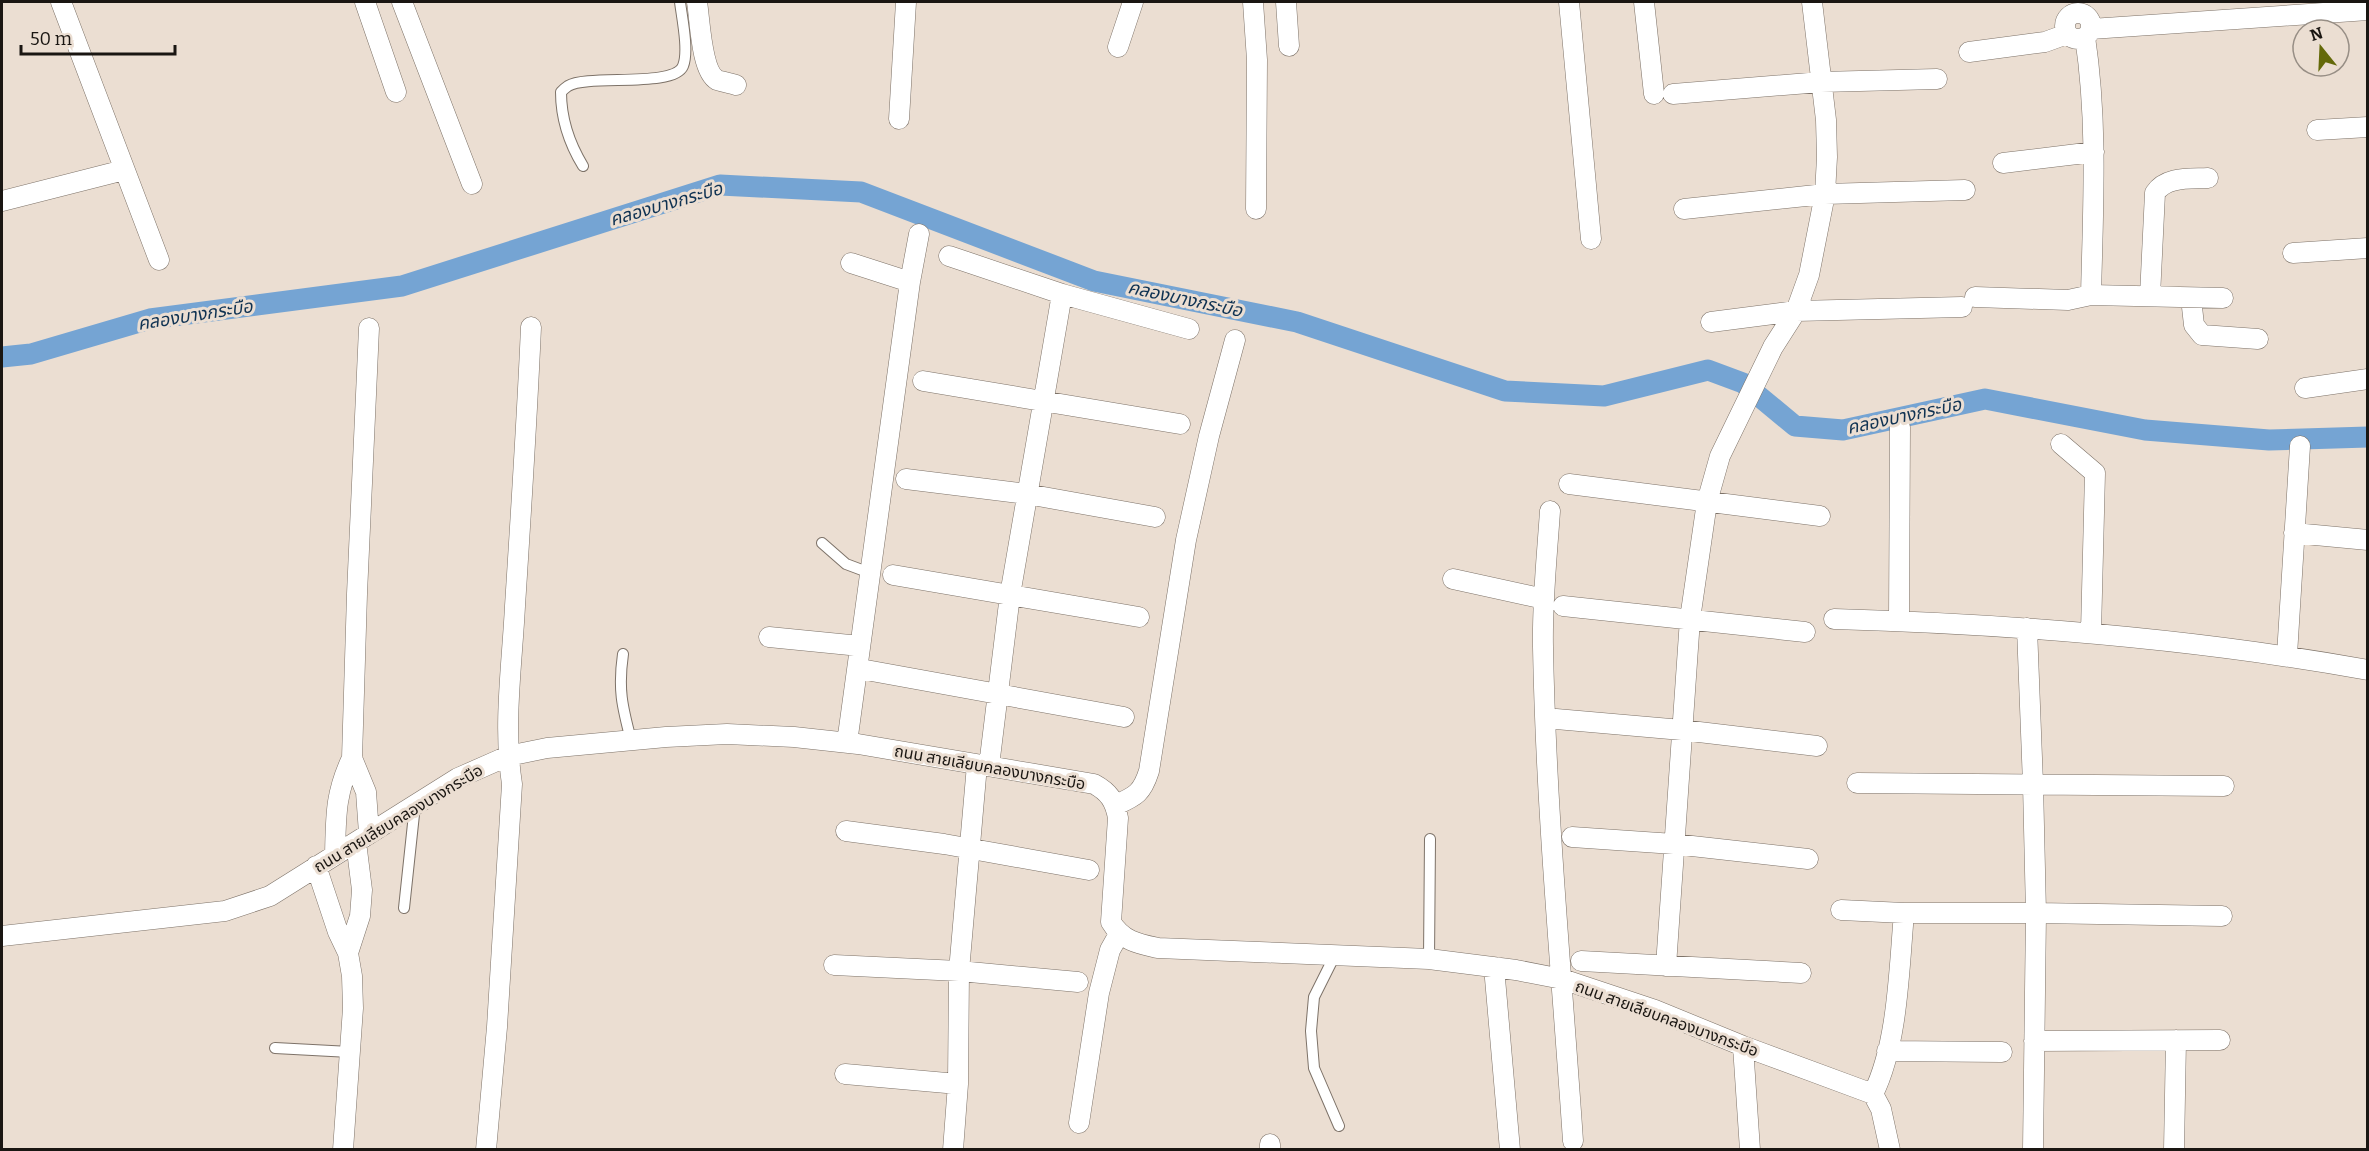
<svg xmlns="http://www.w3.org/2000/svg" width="2369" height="1151" viewBox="0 0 2369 1151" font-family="Bitter,'Noto Sans Thai',serif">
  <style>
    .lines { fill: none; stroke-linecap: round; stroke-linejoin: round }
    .canal { stroke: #75a4d3; stroke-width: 21 }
    .service-casing { stroke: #7d7268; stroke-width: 12 }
    .minor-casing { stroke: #7d7268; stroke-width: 21 }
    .service { stroke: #fff; stroke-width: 10 }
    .minor { stroke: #fff; stroke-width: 20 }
    .labels { text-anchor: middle; stroke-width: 6; stroke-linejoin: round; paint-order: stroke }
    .street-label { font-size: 16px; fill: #1a1612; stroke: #ebded2 }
    .water-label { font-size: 18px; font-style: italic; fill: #0f3252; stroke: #ebded2 }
  </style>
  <rect width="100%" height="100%" fill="#ebded2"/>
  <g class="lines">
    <path class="canal" d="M2,357l29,-3 119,-35 252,-33 318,-101 141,7 233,89 203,41 208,69 99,5 104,-26 35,13 52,43 48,4 142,-31 160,31 124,10 99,-3"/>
    <defs>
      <path id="service" d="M583,166c-14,-23 -22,-47 -22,-74 2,-2 4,-4 7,-6 20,-12 106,2 115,-20 6,-15 -1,-48 -3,-64
        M822,543l24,21 24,9
        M623,654c-5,35 -1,52 8,86
        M404,908l11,-103
        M1335,955l-21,42 -3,34 3,37 25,58
        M1429,959l1,-120
        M275,1048l75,4"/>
      <path id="minor" d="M61,2l98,258
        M365,2l31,90
        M402,2l70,182
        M697,2c3,17 4,69 20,78 6,2 13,3 19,5
        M1253,2l4,58 -1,149
        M1286,2l3,44
        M1569,2l22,237
        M1644,2l10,92
        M2065 26a13 13 0 1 1 26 0a13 13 0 1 1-26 0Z
        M2091,29l277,-19
        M1118,47l15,-45
        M1969,52l76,-10 22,-8
        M1673,94l148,-12 116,-3
        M899,119l7,-117
        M2317,130l51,-3
        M2003,163l91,-11
        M2,201l122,-31
        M1684,209l141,-15 140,-4
        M2293,253l75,-5
        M949,256l113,38 127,35
        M910,282l9,-48
        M2091,295l132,3
        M2150,296l5,-103c11,-17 35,-14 53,-15
        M1975,297l93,3 23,-5c2,-86 7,-172 -6,-258
        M2191,298l3,27 8,10 56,4
        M1711,322l85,-11 166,-4
        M923,381l257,43
        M2305,388l63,-9
        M2061,444l34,29 -4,159
        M906,479l121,15 128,23
        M1569,484l251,32
        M1550,511c-3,45 -8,90 -7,136 3,165 19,330 30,494
        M2294,533l74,7
        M893,575l246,42
        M1453,579l91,20
        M1563,606l242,26
        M1834,619c179,5 357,19 534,51
        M1899,620l1,-193
        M2027,628l6,156 3,129 -3,237
        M769,637l91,9
        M2287,655l13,-209
        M866,670l258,47
        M1556,719l126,11 135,16
        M847,743l63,-461 -59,-19
        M352,758l14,34 3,41
        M989,766l21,-171 52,-301
        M1857,783l367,3
        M1116,805c20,-9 26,-12 33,-34l37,-231 23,-104 26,-96
        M846,831l98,13 145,26
        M1572,837l102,7 134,15
        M335,855c1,-39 0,-61 17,-97l5,-164 12,-266
        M316,866l22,66 10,21 4,23 1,32 -10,142
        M1841,910l63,3h132l186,3
        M2,936l223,-25 45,-15 188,-118 50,-22 39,-8 119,-11 61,-3 67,3 64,7 236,40c15,8 21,17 24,34l-7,104c11,19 28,22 47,26l271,11 87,11 46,9 93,31 88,36 130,48 8,15 9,41
        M348,953l12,-37 2,-26 -6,-48
        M1581,961l220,12
        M834,965l125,6 119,11
        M1666,966l24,-347 17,-117 13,-46 53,-109 23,-36 13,-36 16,-81 2,-37 -1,-37 -14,-118
        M1494,967l16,183
        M2034,1041l186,-1
        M1743,1046l7,104
        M1887,1051l115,1
        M845,1074l113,10
        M1873,1094c25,-50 26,-125 31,-181
        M1079,1123l20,-130 11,-43 9,-16
        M1270,1144v6
        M486,1150l11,-123 15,-243c-9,-58 0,-119 3,-178 6,-93 12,-186 16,-279
        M953,1150l5,-66 1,-113 18,-206
        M2174,1150l2,-110"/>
    </defs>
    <use href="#service" class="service-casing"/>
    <use href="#minor" class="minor-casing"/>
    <use href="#service" class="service"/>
    <use href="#minor" class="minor"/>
  </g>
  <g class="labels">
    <g class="street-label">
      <text transform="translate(990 767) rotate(10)" y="6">ถนน สายเลียบคลองบางกระบือ</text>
      <text transform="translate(398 818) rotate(-31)" y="6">ถนน สายเลียบคลองบางกระบือ</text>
      <text transform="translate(1667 1018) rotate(20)" y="6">ถนน สายเลียบคลองบางกระบือ</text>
    </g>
    <g class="water-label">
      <text transform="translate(666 204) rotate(-16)" y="6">คลองบางกระบือ</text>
      <text transform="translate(1185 299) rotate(12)" y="6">คลองบางกระบือ</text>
      <text transform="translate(195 315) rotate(-9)" y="6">คลองบางกระบือ</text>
      <text transform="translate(1904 416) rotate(-12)" y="6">คลองบางกระบือ</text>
    </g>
  </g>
  <rect width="2369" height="1151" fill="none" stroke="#1a1612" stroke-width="6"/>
  <g transform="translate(2321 48) rotate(342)"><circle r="28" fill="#ebded2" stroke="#978e85" stroke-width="1.5"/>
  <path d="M0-4.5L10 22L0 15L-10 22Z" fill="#646909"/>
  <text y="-9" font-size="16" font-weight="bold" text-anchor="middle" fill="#1a1612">N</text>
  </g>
  <path d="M21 45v9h154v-9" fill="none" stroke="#1a1612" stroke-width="3"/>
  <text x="30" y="45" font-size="18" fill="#1a1612" stroke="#ebded2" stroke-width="4.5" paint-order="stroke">50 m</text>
</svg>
